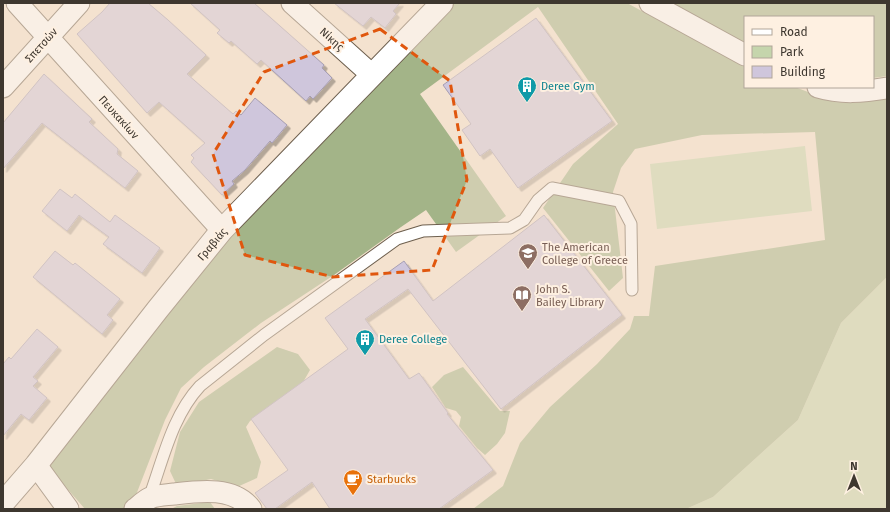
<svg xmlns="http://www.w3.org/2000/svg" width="890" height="512" viewBox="0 0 890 512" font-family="'Fira Sans',sans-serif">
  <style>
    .green { fill: #c5d5ac }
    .forest { fill: #a3b488 }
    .building { fill: #cfc6dc; stroke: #a69eb3; filter: url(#shadow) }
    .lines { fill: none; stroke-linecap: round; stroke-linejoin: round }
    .service-casing { stroke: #6d5f4e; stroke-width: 13 }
    .minor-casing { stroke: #6d5f4e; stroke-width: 23 }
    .tertiary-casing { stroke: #6d5f4e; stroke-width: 24 }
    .service { stroke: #fff; stroke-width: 11 }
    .minor { stroke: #fff; stroke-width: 21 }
    .tertiary { stroke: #fff; stroke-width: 22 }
    .marked { fill: none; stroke: #e0570e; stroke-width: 3; stroke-dasharray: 8 5; stroke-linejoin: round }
    .labels { text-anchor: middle; stroke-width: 4; stroke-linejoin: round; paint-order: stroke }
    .street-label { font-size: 11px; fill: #3e372f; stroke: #fef0e1 }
    .culture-label { font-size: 11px; fill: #0d838f; stroke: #fef0e1; text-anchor: start }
    .education-label { font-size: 11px; fill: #785e54; stroke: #fef0e1; text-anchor: start }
    .food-label { font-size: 11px; fill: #c56008; stroke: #fef0e1; text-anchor: start }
  </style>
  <defs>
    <filter id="shadow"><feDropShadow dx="3.5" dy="3.5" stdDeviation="0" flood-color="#0004"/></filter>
  </defs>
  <rect width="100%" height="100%" fill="#f4e2cf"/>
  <path class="green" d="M805,146l7,65 -155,18 -7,-65z
    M887,277v232h-201l27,-12 85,-77 43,-97z"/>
  <path class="forest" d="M453,3h174l48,26 70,34v24h50l39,15 20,1 33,-5v179l-46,46 -43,97 -85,77 -27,12h-213l30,-23 17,-43 30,-36 47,-43 33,-35 4,-13h15l6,-50 170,-26 -10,-108 -113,3 -67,14 -14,19 -8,24 10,86 -14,13 -66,-83 30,-44 45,-40 -80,-117 -118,87 86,122 -50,36 -30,-42 -25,17 -67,48 -73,48 -57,44 -23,21 -16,32 -29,75 -13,14h-38l-36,-41 52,-77 128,-154z
    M670,3h217v73l-14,2v-61h-128v26z
    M277,347l21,7 12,16 -8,14 -52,37 -4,6 15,35 -4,16 -20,9 -26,-8 -34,7 -7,-15 10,-39 19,-30z
    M463,367l37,44h10l-5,22 -8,11 -12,11 -8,-7 -18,-22 2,-9 -5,-6 -10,-3 -14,-21 12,-12z
    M210,502l5,7h-44l6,-3z"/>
  <path class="building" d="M110,3h38l20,17 38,35 -19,19 46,40 3,-3 5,4 14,-17 32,27 -15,18 -2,-2 -25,29 -13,11 2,3 -12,11 -31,-33 3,-4 -3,-3 14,-12 -46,-41 -12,11 -70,-79 25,-22z
    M190,3h64l70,62 -2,3 10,10 -19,21 -3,-3 -4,5 -45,-41 -4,4 -26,-23 -2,2 -12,-10 3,-3z
    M334,3h66l-7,8 3,3 -11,14 -14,-11 -8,9z
    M536,18l76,103 -94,67 -28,-39 -10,7 -18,-26 9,-6 -28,-39z
    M44,74l48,45 -3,3 29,27 -1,5 21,17 -13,17 -83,-65 -39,46v-46z
    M60,189l12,9 3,-4 35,28 5,-7 45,33 -18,25 -39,-29 6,-7 -30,-22 -12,16 -25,-20z
    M544,215l78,100 -121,94 -93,-120 -43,30 44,60 10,-6 29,40 -1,1 46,56 -54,39h-109l-18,-27 -37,27h-8l-12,-16 33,-23 -37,-51 97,-70 -23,-31 79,-57 29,40z
    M55,251l18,14 2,-2 45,36 -13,16 6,5 -11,14 -69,-57z
    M37,329l21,18 -25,30 5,4 -5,5 14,12 -18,22 -8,-6 -18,22v-72l6,-7 2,2z"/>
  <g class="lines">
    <defs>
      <path id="service" d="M149,498c14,-38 23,-82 51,-112l64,-51 133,-96 26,-8 87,-3 14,-8 14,-20 14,-12 67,13 12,23 1,66"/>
      <path id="minor" d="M17,3l205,227
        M292,3l80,72
        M650,3l95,52
        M3,87l76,-84
        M818,87c23,7 45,5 69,1
        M36,465l32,44
        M135,509c4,-3 9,-8 15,-11 7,-3 16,-3 24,-4 25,-3 60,-8 77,15"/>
      <path id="tertiary" d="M3,503l33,-38 122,-156 64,-79 220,-227"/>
    </defs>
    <use href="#service" class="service-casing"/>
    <use href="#minor" class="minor-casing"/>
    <use href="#tertiary" class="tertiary-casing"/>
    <use href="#service" class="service"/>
    <use href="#minor" class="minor"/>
    <use href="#tertiary" class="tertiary"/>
  </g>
  <path d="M0 0H890V512H0ZM380,29l70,52 17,99 -35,90 -99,7 -88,-22 -32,-101 51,-82z" fill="#f4e2cf" fill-opacity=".55" fill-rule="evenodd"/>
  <path class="marked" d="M380,29l70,52 17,99 -35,90 -99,7 -88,-22 -32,-101 51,-82z"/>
  <defs>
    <symbol id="building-pin" viewBox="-11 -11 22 30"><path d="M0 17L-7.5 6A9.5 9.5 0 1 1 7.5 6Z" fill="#0f9aa8" stroke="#fef0e1"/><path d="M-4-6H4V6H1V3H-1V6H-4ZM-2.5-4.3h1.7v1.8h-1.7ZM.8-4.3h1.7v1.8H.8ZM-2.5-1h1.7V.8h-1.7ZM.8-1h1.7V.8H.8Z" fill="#fff"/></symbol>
    <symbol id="university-pin" viewBox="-11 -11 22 30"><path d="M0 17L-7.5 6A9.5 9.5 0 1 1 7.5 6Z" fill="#8d6e63" stroke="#fef0e1"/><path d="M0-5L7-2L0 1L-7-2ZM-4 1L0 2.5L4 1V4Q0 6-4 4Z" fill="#fff"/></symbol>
    <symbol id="library-pin" viewBox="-11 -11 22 30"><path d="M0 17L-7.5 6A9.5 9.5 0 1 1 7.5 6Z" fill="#8d6e63" stroke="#fef0e1"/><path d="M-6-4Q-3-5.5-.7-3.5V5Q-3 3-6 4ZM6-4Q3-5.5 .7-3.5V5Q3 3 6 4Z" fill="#fff"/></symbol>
    <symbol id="cafe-pin" viewBox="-11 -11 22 30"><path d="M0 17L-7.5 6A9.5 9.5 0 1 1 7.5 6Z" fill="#e8710a" stroke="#fef0e1"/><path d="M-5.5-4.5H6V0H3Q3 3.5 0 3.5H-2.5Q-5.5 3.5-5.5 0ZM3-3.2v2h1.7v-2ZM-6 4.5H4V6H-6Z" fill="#fff"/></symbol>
  </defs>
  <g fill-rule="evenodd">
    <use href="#building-pin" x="516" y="75" width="22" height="30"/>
    <use href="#university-pin" x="517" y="242" width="22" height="30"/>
    <use href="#library-pin" x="511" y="284" width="22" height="30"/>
    <use href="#building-pin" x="354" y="328" width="22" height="30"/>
    <use href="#cafe-pin" x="342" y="468" width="22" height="30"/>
  </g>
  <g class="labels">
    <g class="street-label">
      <text transform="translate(332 39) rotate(42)" y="4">Νίκης</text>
      <text transform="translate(41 45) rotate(-48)" y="4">Σπετσών</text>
      <text transform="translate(119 117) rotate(48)" y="4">Πευκακίων</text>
      <text transform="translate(212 244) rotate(-50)" y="4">Γραβιάς</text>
    </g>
    <g class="culture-label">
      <text x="541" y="90">Deree Gym</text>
      <text x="379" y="343">Deree College</text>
    </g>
    <g class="education-label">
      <text x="542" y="251">The American<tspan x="542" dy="13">College of Greece</tspan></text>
      <text x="536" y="293">John S.<tspan x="536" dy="13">Bailey Library</tspan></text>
    </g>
    <g class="food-label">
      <text x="367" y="483">Starbucks</text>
    </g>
  </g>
  <rect width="890" height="512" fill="none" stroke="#3e372f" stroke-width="8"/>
  <rect x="744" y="16" width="130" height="72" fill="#fef0e1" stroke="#b1a69a"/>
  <rect x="752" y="29" width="20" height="6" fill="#ffffff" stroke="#b1a69a"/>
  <text x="780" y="36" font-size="12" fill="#3e372f">Road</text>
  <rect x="752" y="46" width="20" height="12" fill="#c5d5ac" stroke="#b1a69a"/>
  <text x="780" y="56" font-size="12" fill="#3e372f">Park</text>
  <rect x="752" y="66" width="20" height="12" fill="#cfc6dc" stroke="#b1a69a"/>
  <text x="780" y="76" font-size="12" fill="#3e372f">Building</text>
  <g transform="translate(854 476)" stroke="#fef0e1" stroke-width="3" paint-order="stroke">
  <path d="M0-3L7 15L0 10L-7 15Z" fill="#3e372f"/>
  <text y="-6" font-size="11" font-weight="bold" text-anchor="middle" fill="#3e372f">N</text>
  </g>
</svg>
